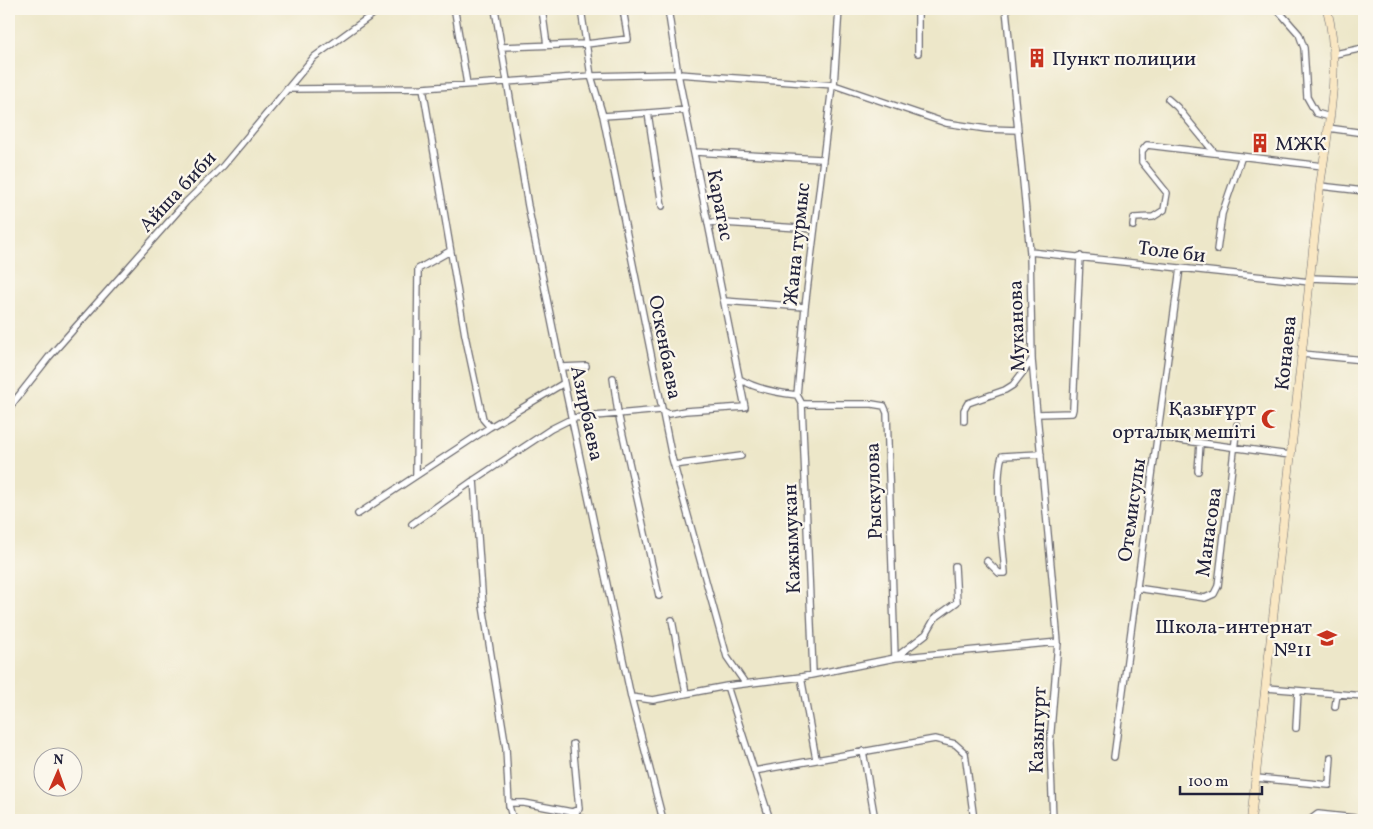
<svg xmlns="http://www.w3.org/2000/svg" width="1373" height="829" viewBox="0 0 1373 829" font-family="Vollkorn,serif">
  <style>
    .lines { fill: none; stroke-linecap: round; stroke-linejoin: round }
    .minor-casing { stroke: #69676d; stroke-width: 8 }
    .secondary-casing { stroke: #69676d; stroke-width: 9 }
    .minor { stroke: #fff; stroke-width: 5.5 }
    .secondary { stroke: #f9e7c3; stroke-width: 8 }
    .labels { text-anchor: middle; stroke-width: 4.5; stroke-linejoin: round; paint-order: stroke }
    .poi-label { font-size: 20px; fill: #22223b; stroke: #fbf7ec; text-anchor: start }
    .street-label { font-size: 20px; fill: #22223b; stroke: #fbf7ec }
  </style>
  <rect width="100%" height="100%" fill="#fbf7ec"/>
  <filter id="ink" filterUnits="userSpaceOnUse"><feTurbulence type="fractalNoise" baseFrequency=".02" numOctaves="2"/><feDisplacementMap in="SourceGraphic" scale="10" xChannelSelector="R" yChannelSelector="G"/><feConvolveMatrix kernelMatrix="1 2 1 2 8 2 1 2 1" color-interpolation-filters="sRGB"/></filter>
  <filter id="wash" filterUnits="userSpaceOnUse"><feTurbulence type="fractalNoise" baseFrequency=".0096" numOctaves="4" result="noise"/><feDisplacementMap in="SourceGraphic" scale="20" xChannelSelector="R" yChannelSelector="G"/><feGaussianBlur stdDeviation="1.12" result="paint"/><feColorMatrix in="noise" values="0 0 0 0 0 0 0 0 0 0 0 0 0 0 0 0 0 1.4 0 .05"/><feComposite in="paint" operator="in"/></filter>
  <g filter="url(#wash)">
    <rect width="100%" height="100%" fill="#ede7c9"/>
  </g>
  <g filter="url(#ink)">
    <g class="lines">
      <defs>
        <path id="minor" d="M495,9l33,197 36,177 67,314 32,123
          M542,9l5,36
          M581,9l10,67 12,40 69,342 55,199 18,26
          M1006,9l24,243 2,108 26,282 -8,101 3,77
          M1277,9l22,25 5,14 3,49 9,16 14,4
          M455,12l12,72
          M501,47l85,-3 42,-5 -5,-30
          M918,53v-44
          M1335,54l29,-6
          M834,85l5,-76
          M423,88l42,247 18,84 7,8
          M287,89l136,-1 168,-12 87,-2 156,11 112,38 41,6 31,1
          M1168,99l9,8 37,45
          M603,116l45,-3
          M1328,128l36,5
          M695,152l126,7
          M1320,186l44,5
          M662,206l-14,-93 38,-3
          M708,222l106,7
          M1133,226l1,-8 19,-1 11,-7 3,-17 -25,-31v-11l5,-6 176,21
          M1217,250l5,-36 20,-58
          M1030,252l280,30
          M1310,278l54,2
          M724,301l81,6
          M1302,354l62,6
          M561,367l25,-1
          M613,378l5,35 41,183
          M738,378c17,11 39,15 59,17
          M802,404h70l12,2 3,7 8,245
          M9,408l40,-51 79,-89 58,-66 37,-36 91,-109 66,-48
          M1037,414l35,-1 1,-4 7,-153
          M964,421v-11l4,-7 37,-13 8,-5 19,-25
          M1157,437l133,18
          M674,465l67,-9
          M1198,471l2,-28
          M416,475l2,-206 32,-18
          M474,480l9,126 23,142 3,58 4,14
          M358,514l132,-87 74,-44
          M412,524l62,-44 77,-51 22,-11 88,-8 8,4 16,-3 60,-4 -67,-333 -10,-65
          M987,561l12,12h6c-2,-28 -11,-93 -3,-117l39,-2
          M1136,588l69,10 9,-4 4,-8 19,-161
          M672,620l14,73
          M895,658l31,-24 9,-16 22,-16 -2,-36
          M813,673l-11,-269 -5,-9 8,-88 27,-221
          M801,677l15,82
          M727,686l43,134
          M1267,688l97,8
          M631,697l22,3 74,-14 74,-9 94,-19 163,-16
          M1335,707l2,-13
          M1296,728l2,-37
          M863,751l12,69
          M1114,757l66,-489
          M754,771l181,-32 20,5 10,9 9,67
          M1256,778l73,7 2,-28
          M509,803h15l48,9 7,-3 -6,-65
          M575,811l3,6 10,3
          M1027,820l26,-1
          M1310,820l8,-6 46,5"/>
        <path id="secondary" d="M1251,820l69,-634c8,-58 22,-119 7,-177"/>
      </defs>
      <use href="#minor" class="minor-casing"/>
      <use href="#secondary" class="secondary-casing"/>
      <use href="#minor" class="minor"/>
      <use href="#secondary" class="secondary"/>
    </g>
  </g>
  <defs>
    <symbol id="building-bare" viewBox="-9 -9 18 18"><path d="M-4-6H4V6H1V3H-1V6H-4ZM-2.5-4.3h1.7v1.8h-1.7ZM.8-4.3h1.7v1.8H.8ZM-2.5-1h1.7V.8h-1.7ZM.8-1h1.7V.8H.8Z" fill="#c8321e" stroke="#fbf7ec" stroke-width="2.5" paint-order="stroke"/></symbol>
    <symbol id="mosque-bare" viewBox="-9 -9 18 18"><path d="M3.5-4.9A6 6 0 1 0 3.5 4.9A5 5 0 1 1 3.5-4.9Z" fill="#c8321e" stroke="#fbf7ec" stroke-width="2.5" paint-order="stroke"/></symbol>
    <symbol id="school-bare" viewBox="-9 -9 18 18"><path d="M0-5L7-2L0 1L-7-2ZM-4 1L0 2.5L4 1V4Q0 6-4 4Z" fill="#c8321e" stroke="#fbf7ec" stroke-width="2.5" paint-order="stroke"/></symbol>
  </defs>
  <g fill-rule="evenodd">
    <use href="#building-bare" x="1023" y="44" width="28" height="28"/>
    <use href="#building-bare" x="1246" y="129" width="28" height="28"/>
    <use href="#mosque-bare" x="1257" y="405" width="28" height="28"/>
    <use href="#school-bare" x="1313" y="624" width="28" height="28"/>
  </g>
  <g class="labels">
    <g class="poi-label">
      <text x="1052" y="65">Пункт полиции</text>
      <text x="1275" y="150">МЖК</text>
      <text x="1256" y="415" text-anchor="end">Қазығұрт<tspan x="1256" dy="23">орталық мешіті</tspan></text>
      <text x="1312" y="633" text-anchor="end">Школа-интернат<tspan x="1312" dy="23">№11</tspan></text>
    </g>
    <g class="street-label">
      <text transform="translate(177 191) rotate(-47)" y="7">Айша биби</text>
      <text transform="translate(721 205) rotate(79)" y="7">Каратас</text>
      <text transform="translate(796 244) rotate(-84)" y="7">Жана турмыс</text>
      <text transform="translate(1172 251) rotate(7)" y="7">Толе би</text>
      <text transform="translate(1016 326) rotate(-92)" y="7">Муканова</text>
      <text transform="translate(666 347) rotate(79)" y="7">Оскенбаева</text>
      <text transform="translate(1285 353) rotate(-84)" y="7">Конаева</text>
      <text transform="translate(588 413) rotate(78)" y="7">Азирбаева</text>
      <text transform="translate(873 491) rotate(-92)" y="7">Рыскулова</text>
      <text transform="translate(1131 510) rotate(-82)" y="7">Отемисулы</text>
      <text transform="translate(1208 532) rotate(-82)" y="7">Манасова</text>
      <text transform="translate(791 539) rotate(-92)" y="7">Кажымукан</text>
      <text transform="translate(1037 730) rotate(-88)" y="7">Казыгурт</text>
    </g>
  </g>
  <rect width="1373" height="829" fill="none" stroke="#fbf7ec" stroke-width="30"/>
  <g transform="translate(58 772) rotate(2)"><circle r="24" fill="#fbf7ec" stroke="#a4a2a5"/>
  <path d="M0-4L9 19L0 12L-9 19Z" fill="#c8321e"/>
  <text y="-8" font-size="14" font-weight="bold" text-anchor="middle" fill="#22223b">N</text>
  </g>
  <path d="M1180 786v8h82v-8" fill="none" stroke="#22223b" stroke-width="2.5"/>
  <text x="1188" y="786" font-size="15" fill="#22223b" stroke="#fbf7ec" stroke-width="4" paint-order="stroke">100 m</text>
</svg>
